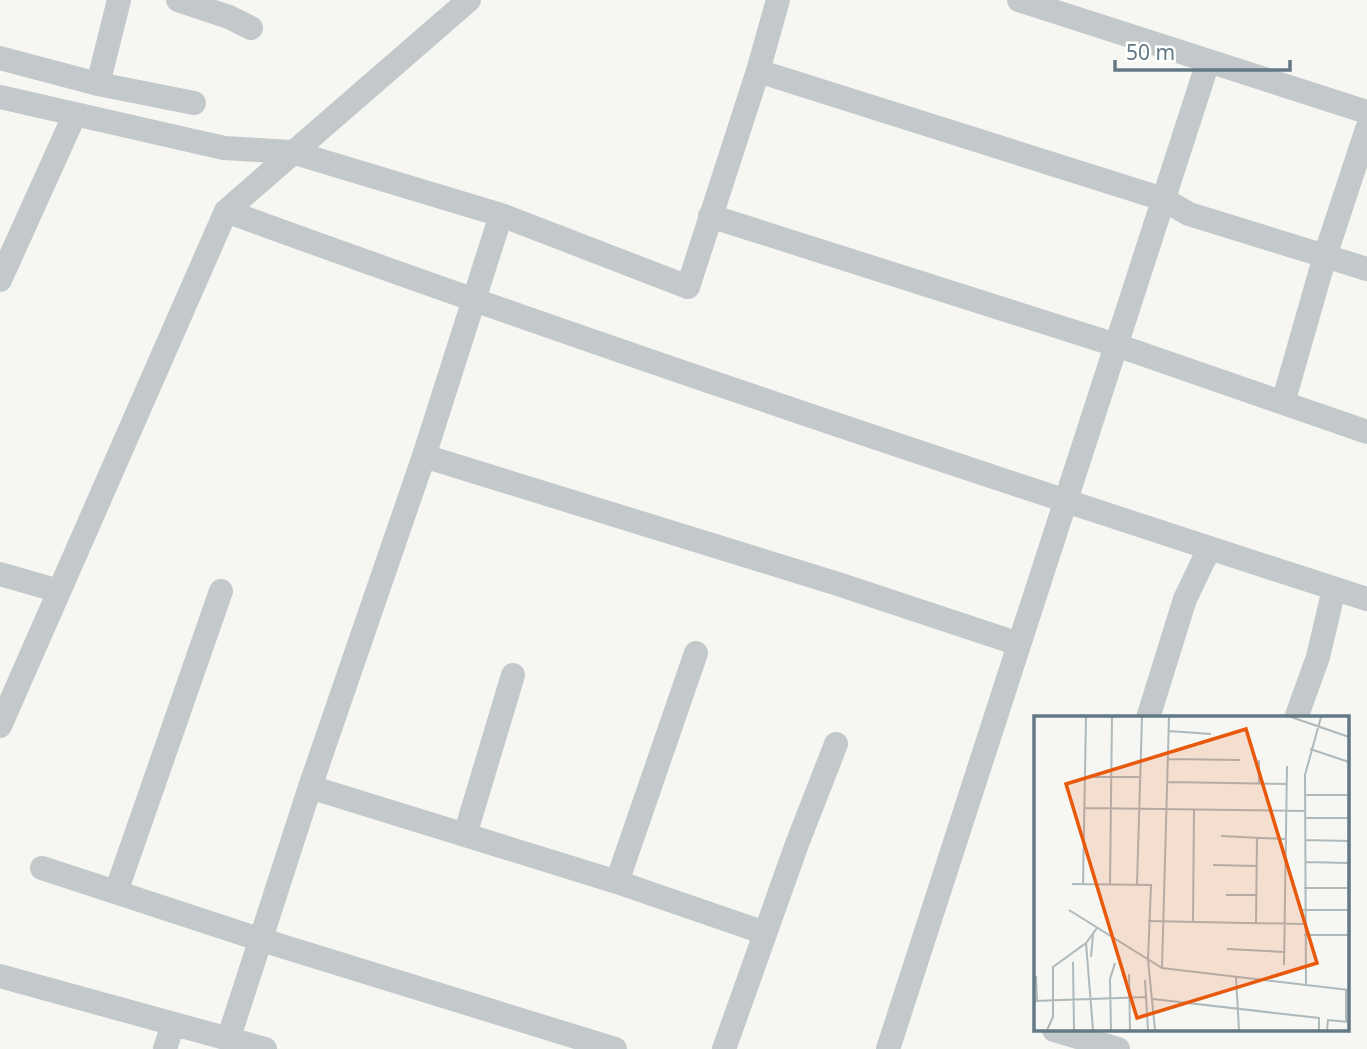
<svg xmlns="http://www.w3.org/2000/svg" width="1367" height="1049" viewBox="0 0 1367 1049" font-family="'Noto Sans',sans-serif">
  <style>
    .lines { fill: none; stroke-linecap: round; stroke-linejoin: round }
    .street { stroke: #c3c8ca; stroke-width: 24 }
    .inset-road { fill: none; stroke: #aeb9bc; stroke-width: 2 }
    .view { fill: #e8590c; fill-opacity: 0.15; stroke: #e8590c; stroke-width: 3.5 }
    .inset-edge { fill: none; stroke: #637985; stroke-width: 3.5 }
  </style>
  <rect width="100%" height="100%" fill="#f6f6f2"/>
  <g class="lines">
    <path class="street" d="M178,0l51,17 22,11
      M1019,0l348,112
      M0,58l98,26 96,19
      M758,71l405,128 26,15 178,55
      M98,84l21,-84
      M0,97l224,51 68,4 209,63 187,72 70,-216 20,-71
      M226,211c378,138 759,265 1141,388
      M710,216l406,129 251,87
      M0,280l75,-166
      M1283,403l42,-147 42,-127
      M424,456l414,128 181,60
      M0,574l59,17
      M1148,718l37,-119 24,-50
      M1296,718l22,-61 16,-68
      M0,726l226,-515 243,-211
      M310,787l307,95 148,51
      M465,835l48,-160
      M42,868l220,72 353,109
      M617,882l79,-229
      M116,892l105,-301
      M0,976l265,73
      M1054,1030l64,19
      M229,1037l81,-250 114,-331 77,-241
      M165,1049l8,-25
      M724,1049l73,-205 39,-100
      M888,1049l320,-987"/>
  </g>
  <g transform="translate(1034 716)">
    <rect width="315" height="315" fill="#f6f6f2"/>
    <path class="inset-road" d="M257,1l58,20M135,15l42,3M276,33l39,13M134,43l72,1M51,61h54M134,66l119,2M225,68v-24M271,79h44M51,92l220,3M271,102h44M187,120l64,3M271,124l44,1M271,146l44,1M179,149l43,1M38,168l79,1 -3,75 7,70M76,168l2,-167M49,169l3,-168M103,169l5,-168M270,172h45M192,179h30M35,194l93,58 187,22M269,194h46M114,205l155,3M159,206l1,-112M222,208l1,-86M270,219h45M52,227l7,87M193,233l57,3M57,241l2,-22M39,246l1,68M250,249l3,-199M128,252l7,-251M95,258l1,56M2,260l1,25M202,261l3,53M111,264l3,50M272,269l-1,-210 16,-58M119,283l166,19v12M0,285l113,-4M312,306v-32M13,314l6,-13v-50l33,-24 11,-15M77,314l-1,-51 5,-16M293,314l1,-10 21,2"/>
    <path class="view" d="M212,13l71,234 -180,55 -71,-234z"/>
    <rect width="315" height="315" class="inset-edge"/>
  </g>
  <path d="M1115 60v10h175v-10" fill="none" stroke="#637985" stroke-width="3.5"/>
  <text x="1126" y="60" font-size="21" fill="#637985" stroke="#ffffff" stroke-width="5" paint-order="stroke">50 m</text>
</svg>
